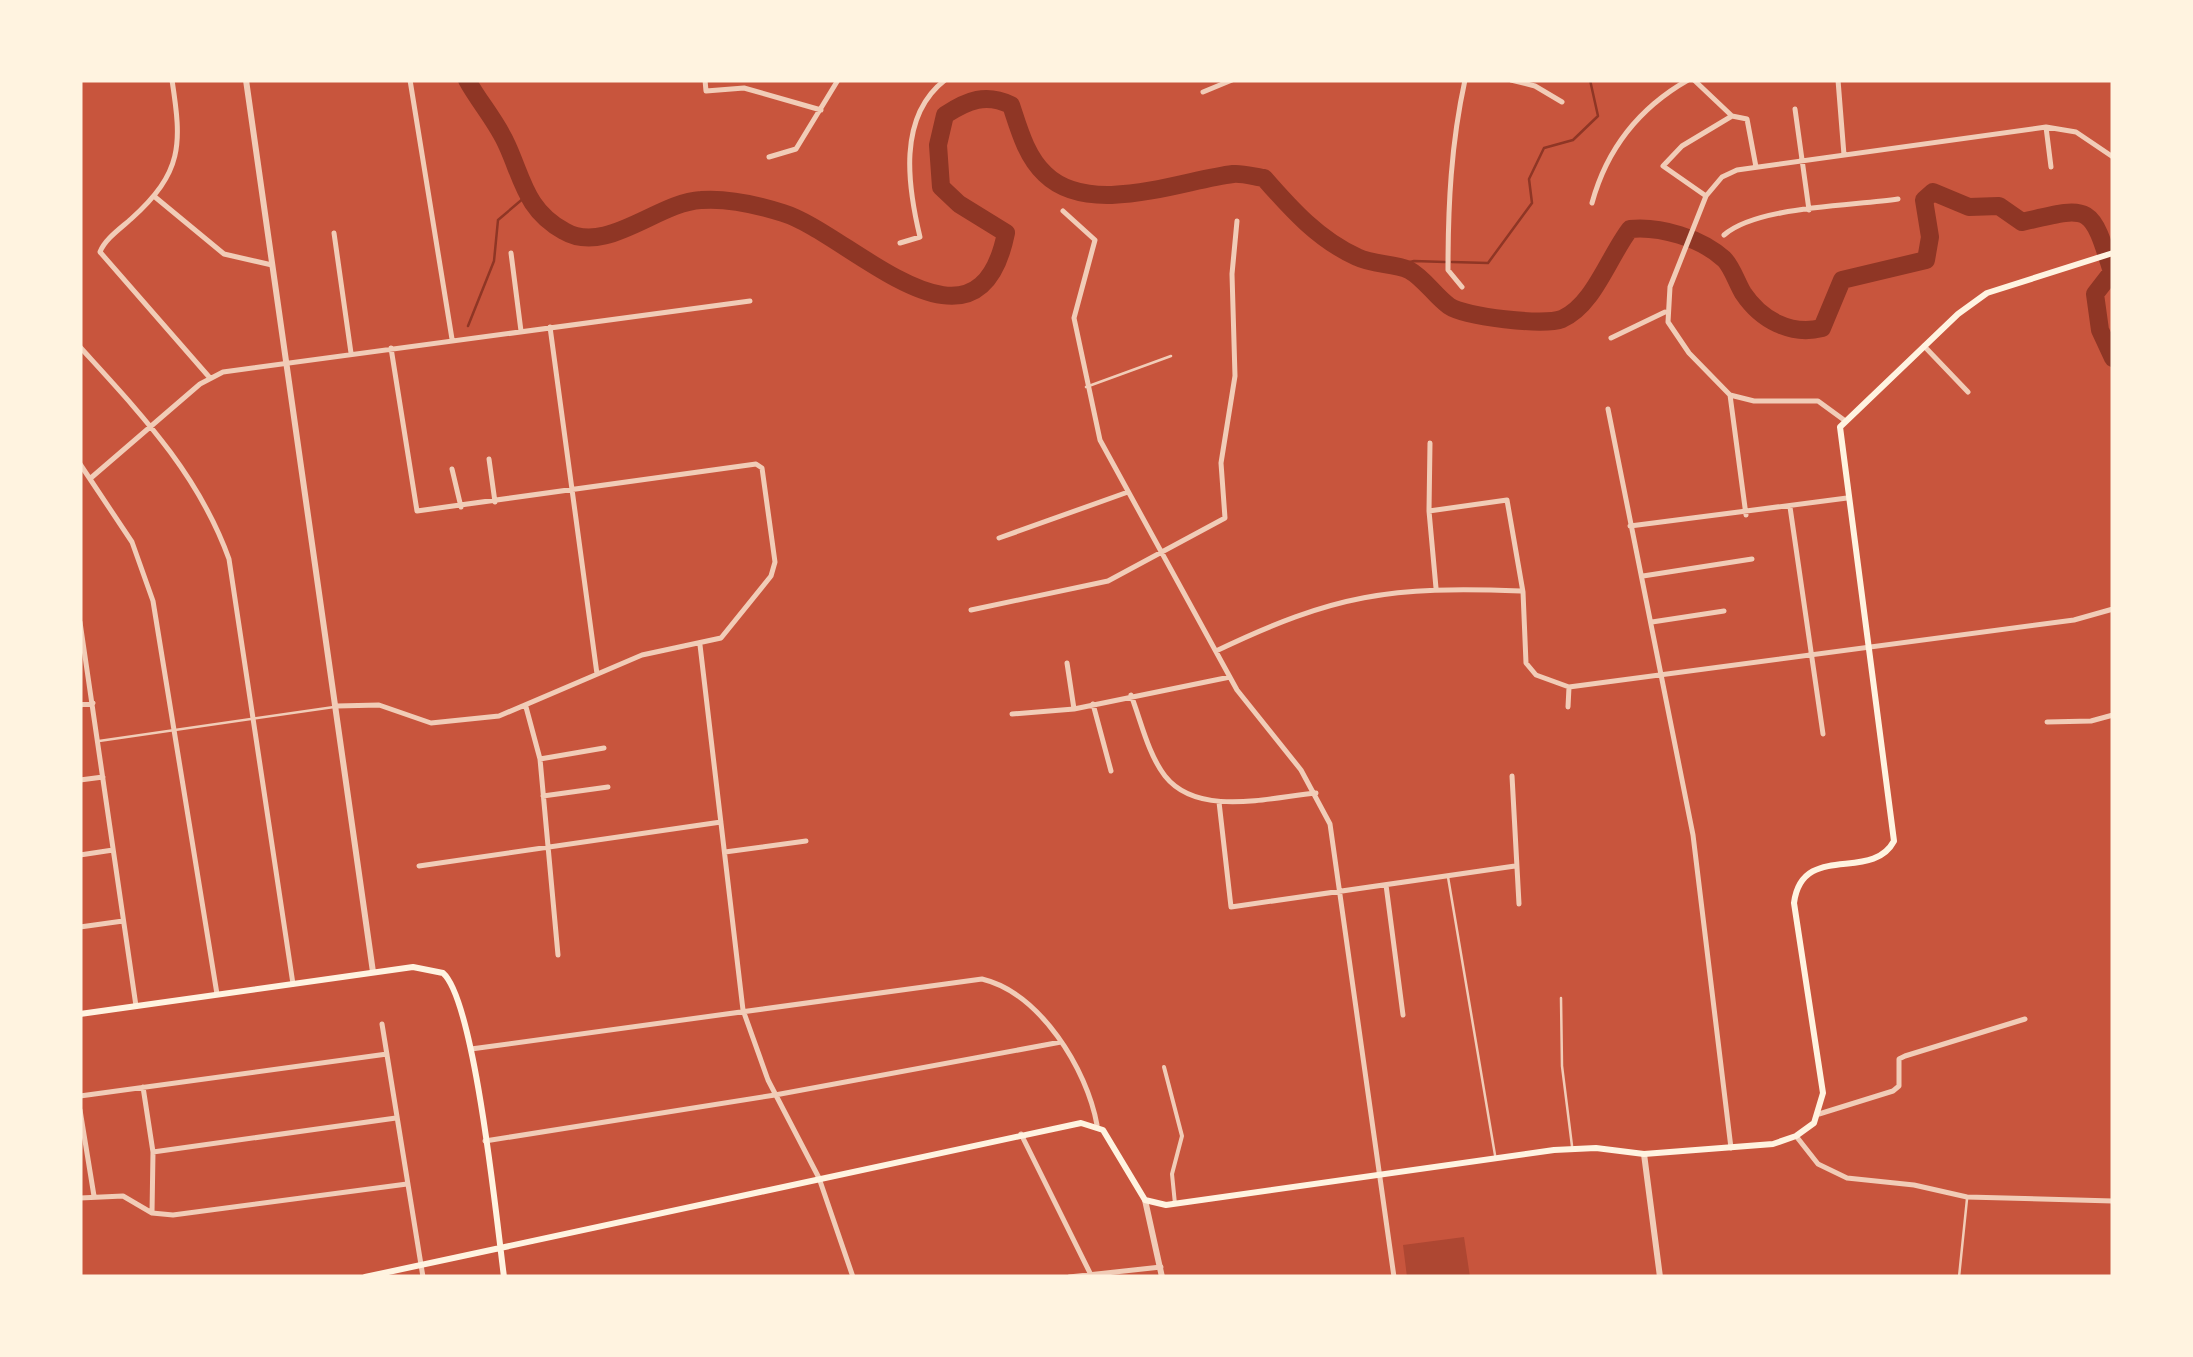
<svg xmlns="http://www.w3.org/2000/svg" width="2193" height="1357" viewBox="0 0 2193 1357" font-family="Poppins,sans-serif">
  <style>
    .green { fill: #ae4732 }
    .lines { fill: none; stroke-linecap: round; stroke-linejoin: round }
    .stream { stroke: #8f3625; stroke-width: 2.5 }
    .river { stroke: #8f3625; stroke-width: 18 }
    .service { stroke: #f1ccb7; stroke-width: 2.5 }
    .pedestrian { stroke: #f1ccb7; stroke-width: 4 }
    .minor { stroke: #f1ccb7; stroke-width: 5 }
    .tertiary { stroke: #f1ccb7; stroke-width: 6 }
    .secondary { stroke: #fff3e0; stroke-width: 6 }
  </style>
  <rect width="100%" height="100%" fill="#c8553d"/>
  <path class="green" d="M1464,1237l6,40h-63l-4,-32z"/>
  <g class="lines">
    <path class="stream" d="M1452,262l36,1 44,-60 -3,-24 15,-31 29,-8 25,-24 -8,-36
      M1389,267l25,-6 31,1
      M468,326l26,-65 4,-41 27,-23"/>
    <path class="river" d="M467,80c12,22 30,42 40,65 16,35 19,65 57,86 42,25 94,-29 137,-31 26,-2 57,5 82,13 66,20 194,163 223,20l-47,-29 -18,-17 -3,-42 7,-30c23,-15 41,-22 66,-10 8,24 15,51 34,69 45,44 137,6 188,0 10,-1 22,3 31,4 27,31 55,62 93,79 16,8 37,6 52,13 15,8 26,26 40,36 16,11 95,20 113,13 32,-14 47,-63 68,-90 30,-3 71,9 94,30 8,8 13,24 19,34 18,27 48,43 79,35l20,-48 84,-20 4,-23 -6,-37 9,-8 36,15 30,-1 23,16c68,-16 69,-19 90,50l-17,22 5,36 13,28"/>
    <path class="service" d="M1086,387l85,-31
      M99,741l235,-34
      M1448,877l47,278
      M1561,998l1,68 10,80
      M1959,1277l8,-78"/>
    <path class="pedestrian" d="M1164,1067l18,69 -10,38 3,30"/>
    <path class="minor" d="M172,80c10,65 11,92 -41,139 -10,9 -26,20 -31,33l110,126
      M410,80l42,259
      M705,80l1,11 38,-3 77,22
      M1511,80l24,6 27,16
      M1694,80l38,36 -50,30 -19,20 43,30
      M1838,80l6,75
      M1203,92l29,-12
      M1795,109l14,101
      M1732,116l15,3 9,48
      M2046,127l5,40
      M769,157l27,-8 42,-69
      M155,197l69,57 48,11
      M1592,203c15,-55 47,-95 96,-123
      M1063,211l32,29 -21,78 26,122 137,250 64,80 29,54 64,453
      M334,233l17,120
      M1724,235c33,-29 129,-29 174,-36
      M900,243l20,-6c-12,-50 -23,-120 25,-157
      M511,253l10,78
      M1462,287l-14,-17c0,-65 3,-126 17,-190
      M550,327l47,347
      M1611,338l54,-26
      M1924,346l44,46
      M80,347c60,66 118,126 149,212l64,425
      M1730,395l16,120
      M1608,409l85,426 38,313
      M1844,420l-26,-19h-64l-24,-6 -41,-42 -21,-31 2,-35 36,-91 16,-19 15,-7 309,-43 30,5 37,25
      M1430,443l-1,68 7,77
      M489,459l6,43
      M80,464l52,78 21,59 64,393
      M452,469l9,38
      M92,477l108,-93 23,-12 527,-71
      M1790,507l33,227
      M1429,511l78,-11 16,92 3,71 10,12 33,12 505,-67 39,-11
      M1630,526l217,-28
      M999,538l129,-46
      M1643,576l109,-17
      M971,610l137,-29 117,-63 -4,-55 14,-87 -3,-102 5,-53
      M80,622l56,384
      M1652,622l72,-11
      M700,645l43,365 25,70 51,98 34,99
      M1216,651c119,-57 174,-65 305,-60
      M1067,663l7,46
      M1131,695c10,26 17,59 34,81 33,42 106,21 151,17
      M1093,704l18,67
      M80,705l13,-2
      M337,706l42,-1 52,18 68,-7 143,-61 79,-17 50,-62 4,-14 -13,-94 -6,-4 -339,47 -26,-163
      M526,707l14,52 18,196
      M1568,707l1,-20
      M1012,714l62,-5 156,-32
      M2047,722l44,-1 22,-6
      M540,759l64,-11
      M1512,776l7,128
      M80,780l23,-3
      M543,796l65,-9
      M1219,802l12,105 284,-41
      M725,852l81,-11
      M80,855l33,-5
      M419,866l302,-44
      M1386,885l17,130
      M80,927l43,-6
      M382,1024l41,253
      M471,1049l511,-70c58,14 105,90 115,146
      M143,1087l10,65 -1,61
      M80,1096l307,-42
      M80,1110l14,86
      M1819,1114l74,-23 6,-5v-27l6,-3 120,-37
      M1021,1134l70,141
      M1796,1136l22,28 29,14 67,7 53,12 146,4
      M485,1141l290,-46 286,-53
      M153,1152l243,-34
      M80,1198l43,-2 29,17 21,2 234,-31
      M1069,1277l92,-10"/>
    <path class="tertiary" d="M246,80l127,892
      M1644,1154l16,123
      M1145,1200l17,77"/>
    <path class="secondary" d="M80,1014l333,-47 30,6c32,28 54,251 61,304
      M365,1277l716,-154 22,7 42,70 21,5 388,-55 42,-2 48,6 129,-10 23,-8 18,-13 9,-30 -29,-190c8,-62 78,-20 100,-62l-54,-414 118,-113 29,-21 126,-40"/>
  </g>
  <rect width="2193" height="1357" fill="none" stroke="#fff3e0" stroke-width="165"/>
</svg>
